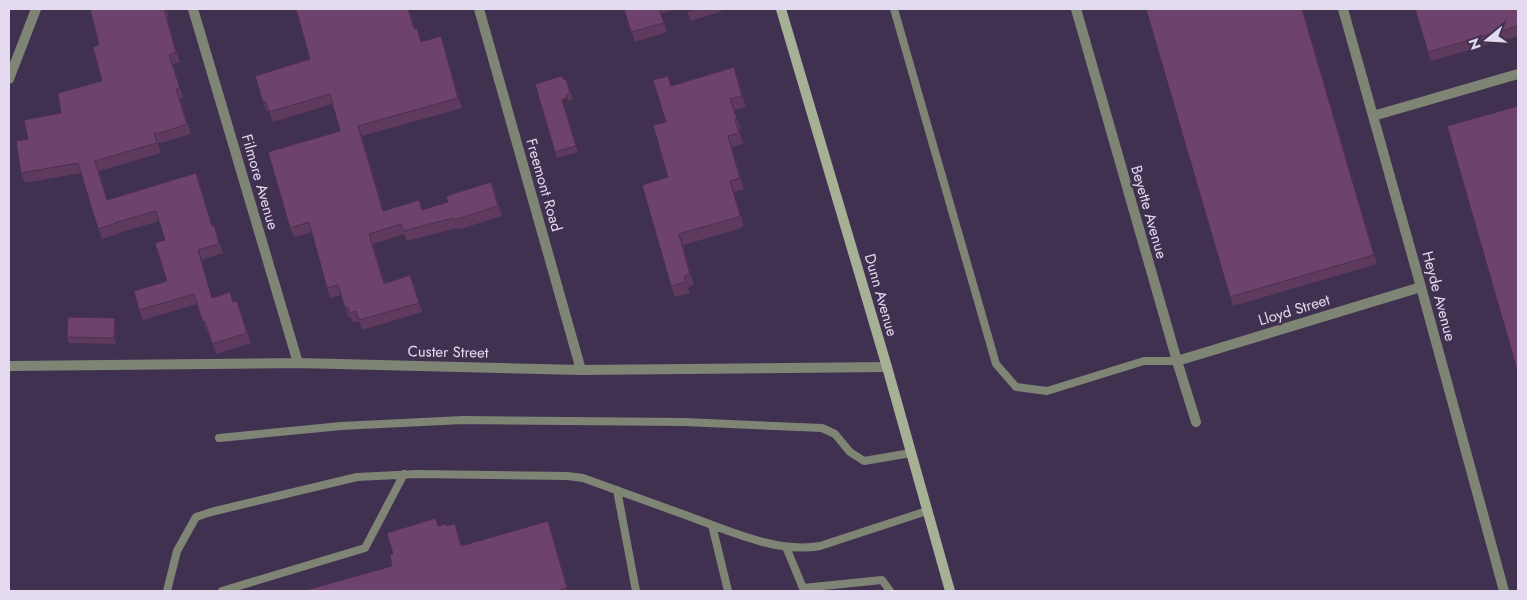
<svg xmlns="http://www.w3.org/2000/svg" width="1527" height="600" viewBox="0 0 1527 600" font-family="Jost,sans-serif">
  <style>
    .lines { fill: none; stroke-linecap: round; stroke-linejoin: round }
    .service { stroke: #7e8574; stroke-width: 8 }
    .minor { stroke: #7e8574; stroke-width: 10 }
    .secondary { stroke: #a5b095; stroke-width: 10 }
    .wall { fill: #5e3a5f }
    .shaded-wall { fill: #4c2f4d }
    .building { fill: #6d436e; stroke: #4c2f4d }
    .labels { text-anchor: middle; stroke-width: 4.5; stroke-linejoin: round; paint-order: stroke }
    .street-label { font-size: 15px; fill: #e3daef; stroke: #413151 }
  </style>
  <rect width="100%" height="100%" fill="#413151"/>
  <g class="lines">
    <path class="service" d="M894,9l102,355 20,23 31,4 97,-30h33
      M219,438l122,-12 122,-6 221,2 138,6 13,6 15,18 14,9 47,-8
      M617,490l19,101
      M712,525l16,66
      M786,547l17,41 79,-8 8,11
      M167,591l10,-40 19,-34 15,-5 146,-35 60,-3 150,2 16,2c35,13 70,25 105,38 39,14 90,38 132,30l107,-35
      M222,591l143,-43 39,-74"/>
    <path class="minor" d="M193,9l105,354
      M479,9l102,361
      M1076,9l101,352 19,61
      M1343,9l78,278 83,304
      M9,79l27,-70
      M1373,116l145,-42
      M1177,361l244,-74
      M9,366l289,-3 283,7 306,-3"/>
    <path class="secondary" d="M781,9l106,358 63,224"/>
  </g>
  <path class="wall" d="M90,9h76l3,9h-2l13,44 -7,2 10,34 -3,1 11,35 -27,8 -6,1 3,10 -62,18 8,29 93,-17 12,43 5,9 6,18 -21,7 10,38 21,4 7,9 11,32 -35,11 -8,-23 -1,1 -10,-28 -54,16 -4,-10 28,-29 -2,-41 -6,-19 -41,12v1l-16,5 -21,-66 -56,10 -4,-10 7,-34 74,-58 -3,-36z
    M296,9h113l6,20 7,13 22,3 18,63 -100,28 22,74h38l26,-8 43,-20 4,10 7,24 -45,14v-2l-50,13 -3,-7 -31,10 12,39 29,2 8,27 -60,18 -3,-9 -6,2 -2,-6 -2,1 -8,-23 -11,3 -3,-10 -15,-56 -18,5 -4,-9 50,-97 -8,-27 -59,18 -4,-10h-2l-4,-10 47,-43z
    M624,9h53l-16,4 6,19 -32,10z
    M686,9h36v2l-31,10z
    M1303,9l74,255 -144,42 -3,-9z
    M1518,9v27l-87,25 -3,-9z
    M738,78l8,29 -12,3 7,20h-2l4,14 -11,3 12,42 -10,3 10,34h-2v2l-59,17 11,39 -6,4 2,5 -15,4 -4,-11 -5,-164 6,-36z
    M566,79l7,20 -4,2 1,2 -5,3 13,46 -21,6 -2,-6 9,-72z
    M115,318l2,6 -1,20 -47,-1 -2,-6z
    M548,521l4,12 17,58h-266l89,-25 1,-12 45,-28h8l9,-2 7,22z"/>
  <path class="shaded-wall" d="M164,9l3,9 13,44 -4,-10z
    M1302,9h1l74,255 -3,-9z
    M441,36l3,9 18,63 -4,-10z
    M734,67l4,11 8,29 -4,-11z
    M567,97l3,6 -5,3 13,46 -16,-52z
    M358,126l4,10 25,84 -4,-9z
    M728,136l4,11 12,42 -4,-11z
    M196,173l4,10 15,53 -3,-10z
    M730,181l4,11 10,34 -4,-11z
    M369,234l4,10 14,50z
    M679,234l4,11 11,39 -4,-10z
    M198,250l4,10 13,48 -3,-10z
    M115,318l2,6 -1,20 -2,-6z
    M548,521l4,12 17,58h-1z"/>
  <path class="building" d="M90,9h74l12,43 -7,3 11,33 -4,1 11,35 -27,9h-6l3,10 -62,18 12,39 89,-27 16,53 2,-1 5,19 -21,6 14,48 18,-6 3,10 4,-1 10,32 -35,11 -7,-23 -2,1 -9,-28 -55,16 -5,-19 33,-10 -12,-38 10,-3 -9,-29 -42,12v1l-16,5 -20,-66 -57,10 -5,-32 12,-2 -4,-19 37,-7 -3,-20 44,-12 -9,-34 6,-2z
    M296,9h112l6,20 3,-1 4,14 20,-6 17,62 -100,28 25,85 36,-11 3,10 26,-8 -2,-6 45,-14 7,24 -44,14 -1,-2 -50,13 -2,-7 -32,10 15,50 26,-9 9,28 -60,17 -3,-9 -6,2 -2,-6 -3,1 -7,-23 -11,3 -18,-66 -19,6 -22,-76 72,-21 -10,-37 -61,18 -3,-10h-3l-8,-26 55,-17z
    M624,9h35l5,14 -33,9z
    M686,9h9l-8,2z
    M1146,9h156l72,246 -144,42z
    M1415,9h103v17l-90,26z
    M734,67l8,29 -12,3 7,20h-2l4,14 -11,3 12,42 -10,3 10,34 -2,1v1l-59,17 11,40 -6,3 2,5 -15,4 -29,-101 26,-8 -15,-52 13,-3 -13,-42 15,-4 3,10z
    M562,76l2,4 2,-1 4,14 -4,2 1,2 -5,3 14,46 -21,6 -20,-68z
    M1518,106v267l-71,-247z
    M68,317l47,1 -1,20 -47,-1z
    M436,518l2,8 7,-2 1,2 9,-2 6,22 87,-25 19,67 -10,3h-254l89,-25 -2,-11 3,-1 -6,-21z"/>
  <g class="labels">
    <g class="street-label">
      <text transform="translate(260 182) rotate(74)" y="5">Filmore Avenue</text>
      <text transform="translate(544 185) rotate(74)" y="5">Freemont Road</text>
      <text transform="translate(1149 212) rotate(74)" y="5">Beyette Avenue</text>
      <text transform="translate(881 295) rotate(74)" y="5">Dunn Avenue</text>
      <text transform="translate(1439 296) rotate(75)" y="5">Heyde Avenue</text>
      <text transform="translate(1294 310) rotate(-17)" y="5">Lloyd Street</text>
      <text transform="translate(448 352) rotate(1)" y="5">Custer Street</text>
    </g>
  </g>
  <rect width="1527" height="600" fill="none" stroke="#e3daef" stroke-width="20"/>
  <g transform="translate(1487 40) rotate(252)" stroke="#413151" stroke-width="4" paint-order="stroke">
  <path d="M0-4L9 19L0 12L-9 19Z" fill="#e3daef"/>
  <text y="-8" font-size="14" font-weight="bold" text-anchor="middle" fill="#e3daef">N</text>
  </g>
</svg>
